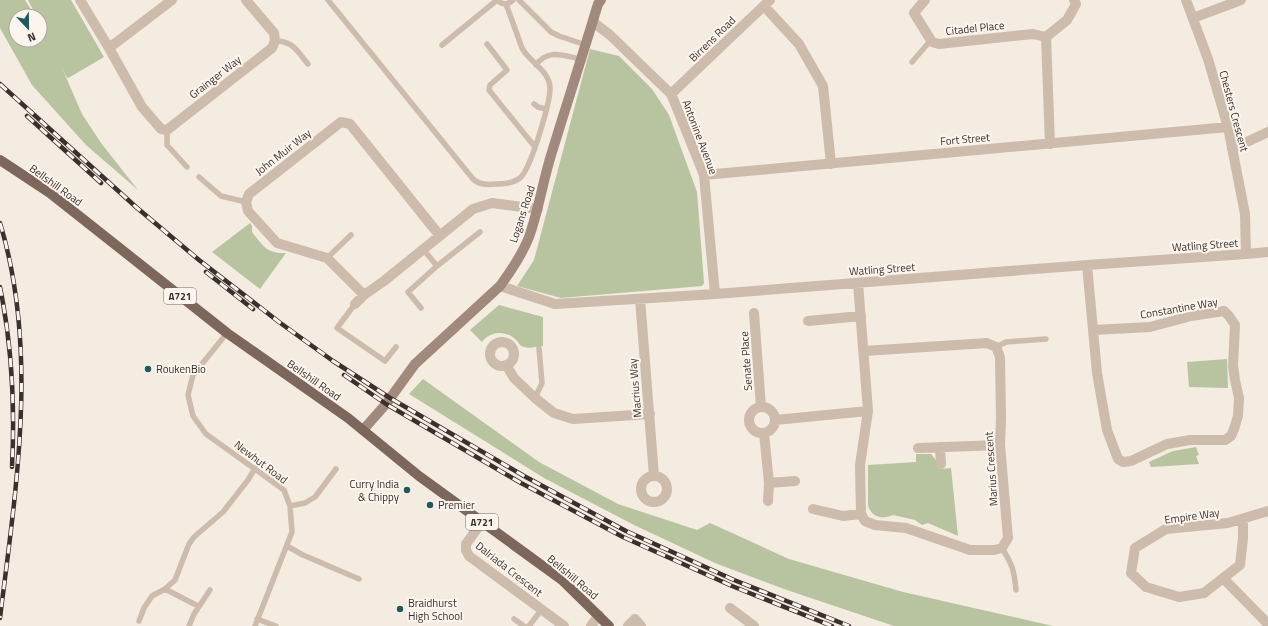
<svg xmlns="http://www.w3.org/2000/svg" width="1268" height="626" viewBox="0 0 1268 626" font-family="'Titillium Web',sans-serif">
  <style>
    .green { fill: #b8c4a0 }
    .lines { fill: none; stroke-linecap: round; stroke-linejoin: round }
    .lane { stroke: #cdbbac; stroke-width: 5.5 }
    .street { stroke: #cdbbac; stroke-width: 10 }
    .secondary { stroke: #a18a7d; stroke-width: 10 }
    .primary { stroke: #7d675c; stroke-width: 10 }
    .rail-casing { stroke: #3b302b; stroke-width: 4.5 }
    .rail { stroke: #fbf5ee; stroke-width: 3; stroke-dasharray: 9; stroke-linecap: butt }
    .poi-dot { fill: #1f5a5e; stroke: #fbf5ee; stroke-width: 1.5 }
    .labels { text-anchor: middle; stroke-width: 4; stroke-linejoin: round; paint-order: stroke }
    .shield { fill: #fbf5ee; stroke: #756b66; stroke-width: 1 }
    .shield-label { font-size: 10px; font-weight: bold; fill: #3b302b }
    .street-label { font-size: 11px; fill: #3b302b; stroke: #fbf5ee }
    .poi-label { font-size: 11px; fill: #3b302b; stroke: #fbf5ee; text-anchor: start }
  </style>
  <rect width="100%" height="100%" fill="#f4ebe1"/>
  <path class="green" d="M0,0h25l10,16h-19v24h24v-24h-4l-8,-16h43l33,57 -34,20 -3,1 -5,-10 20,46 19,29 37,47 -52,-45 -54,-60 -32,-57z
    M590,49l29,7 33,33 17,26 28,77 7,91 -2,3 -141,12 -44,-12 17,-26z
    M250,223l2,3v6c11,14 15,22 34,21l-26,36 -48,-37z
    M499,305l44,12v29c-5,0 -13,3 -19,1 -5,-1 -5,-5 -9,-8 -10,-9 -25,-8 -33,3l-12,-12z
    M1227,359l1,29 -39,-1 -2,-25z
    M423,379l116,83 79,42 79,26 13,-7 79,36 114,33 150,34h-159l-110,-37 -69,-26 -81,-38 -90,-47 -135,-84z
    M1196,447l3,8 -3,1 3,8 -48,3 -2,-5 24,-11z
    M916,454h15l5,6 4,9 11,-1 7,68 -30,-13 -6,2 -7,-5 -22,-5c-11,5 -22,2 -25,-10v-40l48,-3z"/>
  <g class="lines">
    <path class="lane" d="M328,0l145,179c6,6 14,6 23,5 8,0 19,-1 25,-7 10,-10 30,-76 29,-90 -1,-17 -21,-25 -28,-39l-16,-44
      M497,0c5,5 11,5 16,0
      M519,0l32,32 8,4 27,9
      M275,41c18,0 22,10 33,23
      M487,44l20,26 -17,15 -1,5 46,57
      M442,45l55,-45
      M912,62l19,-22
      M536,65c12,-17 28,-9 45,-6
      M534,104l4,3 8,2
      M167,130v15l20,22
      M199,177l22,19 25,6
      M423,249l14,17 43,-34
      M327,258l24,-23
      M355,304l-18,24 48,33 11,-14
      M421,308l-13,-16 29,-26
      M227,333l-34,42 -5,20 5,21 13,18 78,56 6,16 2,26 -37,94
      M996,347l10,-5 40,-3
      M535,398l7,-15 -3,-35
      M290,506l15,-3 10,-6 21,-28
      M287,546l16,9 56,24
      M1002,548c11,18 12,22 14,42
      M165,589l33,17
      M257,619l19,7
      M514,619l10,7
      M139,621l5,-13 8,-12 13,-7 10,-9 14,-36 5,-7 29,-25 25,-32 7,-12
      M189,626l5,-12 16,-24
      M529,626l13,-17"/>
    <path class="street" d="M80,0l29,48 33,59 19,22 6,1 105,-82 3,-7 -1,-8 -28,-33
      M925,0l-11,13 18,29 7,2 94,-10 13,3
      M1186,0l22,59 20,68 17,87 1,40
      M764,6l35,38 24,42 8,78
      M1193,18l48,-18
      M593,22l17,13 61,59 8,19 25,62 11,119
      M109,48l63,-48
      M671,94l99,-94
      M1050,144l-4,-107 21,-17 9,-16 -2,-4
      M1232,149l36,-17
      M704,175l524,-48
      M1087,265l10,108 10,57 11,29 5,3 8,-1 36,-17 23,-4h35l6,-4 3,-7 4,-13 1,-18 -4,-18 -2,-14 2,-41 -6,-9 -5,-5 -33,5 -41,11 -56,3
      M858,283l10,128 -8,54 1,49 4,7 10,4 31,3 64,22h24l8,-2 6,-10 -8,-93 1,-27 -1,-61 -4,-10 -9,-4 -123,8
      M500,286l55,18 160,-10 372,-29 159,-11 22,-2
      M364,295l-37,-37 -50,-15 -29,-32 -2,-9 3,-8 92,-72 9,2 90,112
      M640,299l14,177
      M355,304l9,-9 20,-14 89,-72 19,-6 46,6
      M754,313l7,94
      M808,321l53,-5
      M490 354a12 12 0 1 1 24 0a12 12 0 1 1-24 0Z
      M506,365l8,13 21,20 19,15 19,6 77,-5
      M749 420a13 13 0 1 1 26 0a13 13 0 1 1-26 0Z
      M775,420l93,-9
      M764,433l5,50 -1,18
      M940,447l1,17
      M918,448l82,-3
      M641 489a13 13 0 1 1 26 0a13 13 0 1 1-26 0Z
      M769,483l26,-2
      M813,509l30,7 18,-2
      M1243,519v19l-3,27 -36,28 -25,4 -33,-10 -15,-14 4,-25 31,-19 62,-6 40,-12
      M482,522l-16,22v6l3,6 95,70
      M1223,578l45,46
      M730,608l24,18
      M591,626l8,-11
      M628,626l7,-7 6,7"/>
    <path class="secondary" d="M363,430l23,-26 29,-40 85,-78c11,-15 22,-31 29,-49 10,-28 14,-57 23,-85 15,-49 31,-98 46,-148l3,-4"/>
    <path class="primary" d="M0,160l50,33 177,140 121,85 71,58 143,104 47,46"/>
    <defs>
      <path id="rail" d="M0,84l136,123 63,53 80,62 54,39 57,37 134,78 102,55 108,49 115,46
        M27,116l74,67
        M0,223c39,128 16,265 0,395
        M206,272l47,37
        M0,287c12,59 15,120 12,180
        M344,375l42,29 135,79 102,54 109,49 100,40"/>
    </defs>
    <use href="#rail" class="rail-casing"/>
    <use href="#rail" class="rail"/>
  </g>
  <g class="poi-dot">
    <circle cx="148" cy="369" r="4"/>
    <circle cx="407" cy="490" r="4"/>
    <circle cx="430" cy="505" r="4"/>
    <circle cx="400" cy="609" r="4"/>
  </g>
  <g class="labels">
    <g class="shield">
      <rect x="164" y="288" width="32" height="16" rx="3"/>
      <rect x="466" y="514" width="32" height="16" rx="3"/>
    </g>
    <g class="shield-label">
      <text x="180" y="300">A721</text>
      <text x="482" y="526">A721</text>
    </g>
    <g class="street-label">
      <text transform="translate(975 28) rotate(-6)" y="4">Citadel Place</text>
      <text transform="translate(712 39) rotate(-44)" y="4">Birrens Road</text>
      <text transform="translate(215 77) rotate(-38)" y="4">Grainger Way</text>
      <text transform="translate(1234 111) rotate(75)" y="4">Chesters Crescent</text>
      <text transform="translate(700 137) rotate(69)" y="4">Antonine Avenue</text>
      <text transform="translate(965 139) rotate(-5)" y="4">Fort Street</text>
      <text transform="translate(283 152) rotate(-38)" y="4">John Muir Way</text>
      <text transform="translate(56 185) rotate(36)" y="4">Bellshill Road</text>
      <text transform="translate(522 214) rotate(-72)" y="4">Logans Road</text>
      <text transform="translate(1205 245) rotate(-4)" y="4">Watling Street</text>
      <text transform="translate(882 269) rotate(-4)" y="4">Watling Street</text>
      <text transform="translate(1179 308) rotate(-10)" y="4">Constantine Way</text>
      <text transform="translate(746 361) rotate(-94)" y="4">Senate Place</text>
      <text transform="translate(314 380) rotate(35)" y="4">Bellshill Road</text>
      <text transform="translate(635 388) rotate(-95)" y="4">Macrius Way</text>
      <text transform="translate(261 462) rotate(37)" y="4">Newhut Road</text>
      <text transform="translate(991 469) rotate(-94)" y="4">Marius Crescent</text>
      <text transform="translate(1192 516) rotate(-8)" y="4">Empire Way</text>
      <text transform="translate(509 569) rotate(38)" y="4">Dalriada Crescent</text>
      <text transform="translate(573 577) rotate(40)" y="4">Bellshill Road</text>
    </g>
    <g class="poi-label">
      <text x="156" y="373">RoukenBio</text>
      <text x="399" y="488" text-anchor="end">Curry India<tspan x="399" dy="13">&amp; Chippy</tspan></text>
      <text x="438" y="509">Premier</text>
      <text x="408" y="607">Braidhurst<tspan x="408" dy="13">High School</tspan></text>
    </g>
  </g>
  <g transform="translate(28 28) rotate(158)"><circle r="19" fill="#fbf5ee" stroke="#aea6a0"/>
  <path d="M0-3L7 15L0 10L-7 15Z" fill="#1f5a5e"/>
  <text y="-6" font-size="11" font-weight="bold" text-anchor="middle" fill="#3b302b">N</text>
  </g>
</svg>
